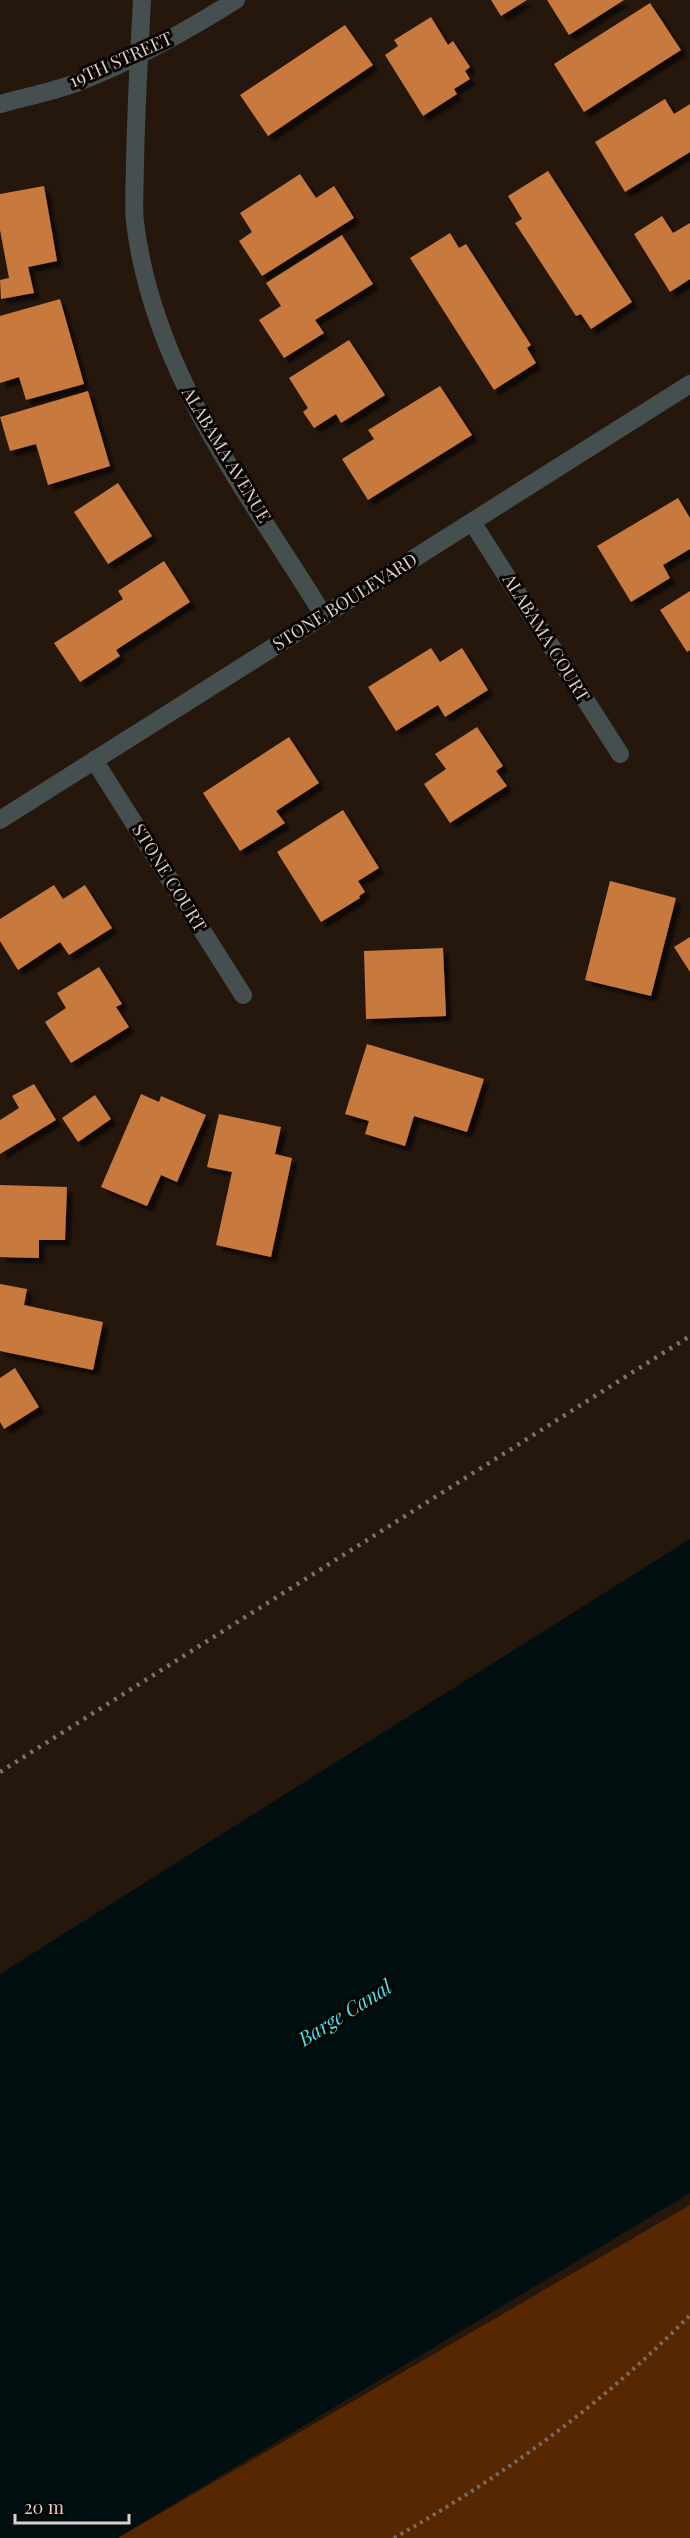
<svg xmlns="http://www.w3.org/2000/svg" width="690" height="2538" viewBox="0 0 690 2538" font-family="'Playfair Display',serif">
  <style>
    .green { fill: #562700 }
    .water { fill: #010f10 }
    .building { fill: #c8793e; filter: url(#shadow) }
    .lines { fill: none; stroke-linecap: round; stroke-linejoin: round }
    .path { stroke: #786b62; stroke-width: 4; stroke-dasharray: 3 4.5; stroke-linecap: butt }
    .minor { stroke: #454f4f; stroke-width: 18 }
    .rail { stroke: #7d7068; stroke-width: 4.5; stroke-dasharray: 3 6; stroke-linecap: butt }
    .labels { text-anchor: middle; stroke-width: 6; stroke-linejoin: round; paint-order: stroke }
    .street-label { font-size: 18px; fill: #dbd1ca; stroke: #0a0503 }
    .water-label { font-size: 20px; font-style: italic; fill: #4bdfe7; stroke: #0a0503 }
  </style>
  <defs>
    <filter id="shadow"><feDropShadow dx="5.5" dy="5.5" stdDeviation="1.5" flood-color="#0009"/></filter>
  </defs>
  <rect width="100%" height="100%" fill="#26170d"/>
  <path class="green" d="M690,2205v333h-572z"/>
  <path class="water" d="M690,1539v654l-573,345h-117v-564z"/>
  <path class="building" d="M491,0h36l-26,16z
    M547,0h77l-55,35z
    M650,3l31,47 -97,62 -30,-48z
    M431,17l17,28 5,-4 17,26 -5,4 5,8 -16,10 3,5 -34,22 -38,-61 13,-9 -4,-6z
    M345,25l28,40 -105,71 -28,-41z
    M665,99l9,15 16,-10v48l-65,40 -30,-50z
    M548,171l84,131 -41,27 -10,-15 -5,2 -61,-93 7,-4 -14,-23z
    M300,174l16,24 18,-12 20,32 -92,58 -23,-35 13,-9 -12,-19z
    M44,186l13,75 -29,6 6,26 -33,6 -1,-19 9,-2 -9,-48v-36z
    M662,216l11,17 17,-10v56l-20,13 -36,-58z
    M450,233l9,15 7,-4 65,101 -4,3 9,15 -42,27 -84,-132z
    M342,235l31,49 -58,36 9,13 -40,25 -25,-38 22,-14 -15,-23z
    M60,299l24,85 -58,16 -7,-23 -19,6v-67z
    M349,340l36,55 -44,28 -5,-9 -22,14 -11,-16 5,-4 -19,-30z
    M440,386l32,49 -104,65 -26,-41 32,-20 -6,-9z
    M88,391l22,75 -62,19 -12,-41 -26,7 -10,-34z
    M118,483l34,53 -44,28 -34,-52z
    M678,498l12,20v31l-27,16 7,13 -39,24 -34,-56z
    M164,561l26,41 -74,48 4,6 -40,26 -26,-39 69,-44 -5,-8z
    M690,591v59l-3,2 -27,-42z
    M431,648l9,14 22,-14 26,42 -43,27 -7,-12 -42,26 -28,-44z
    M477,727l26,39 -7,5 11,15 -57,37 -26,-39 22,-15 -11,-15z
    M289,737l30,46 -43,28 9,12 -45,28 -37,-58z
    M343,810l36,58 -21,13 7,11 -6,4 1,2 -39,24 -44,-70z
    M610,881l66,17 -25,98 -66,-16z
    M54,885l9,14 22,-14 27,43 -43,27 -9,-13 -42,28 -18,-29v-22z
    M690,937v35l-16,-25z
    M443,948l3,68 -80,3 -2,-68z
    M99,967l23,37 -6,3 13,20 -58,36 -26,-41 21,-14 -9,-15z
    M367,1044l117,35 -17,53 -53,-16 -9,30 -40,-12 4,-13 -24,-7z
    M34,1084l22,36 -56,34v-34l19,-12 -7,-12z
    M141,1094l18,8 2,-6 45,19 -29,67 -16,-7 -14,31 -46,-19z
    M95,1095l16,24 -33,23 -16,-24z
    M219,1114l62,13 -6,27 17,4 -21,99 -55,-12 16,-73 -25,-5z
    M0,1185l67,2 -2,53h-26v18l-39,-1z
    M0,1284l27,5 -3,16 79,17 -10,48 -93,-19z
    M15,1368l24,39 -35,22 -4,-7v-44z"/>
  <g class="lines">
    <path class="path" d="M394,2538c108,-61 209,-134 296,-223"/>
    <path class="minor" d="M142,0c-3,55 -6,109 -7,163 0,20 -2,40 0,59 18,150 112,269 189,394
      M0,104c25,-7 51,-12 76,-21 56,-21 109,-51 160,-83
      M472,522l148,232
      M94,760l149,235
      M0,820l690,-436"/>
    <path class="rail" d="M0,1772l690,-436"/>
  </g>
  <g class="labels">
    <g class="street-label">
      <text transform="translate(121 60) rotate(-24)" y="6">19TH STREET</text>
      <text transform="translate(226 455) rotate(59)" y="6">ALABAMA AVENUE</text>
      <text transform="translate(345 602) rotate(-32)" y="6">STONE BOULEVARD</text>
      <text transform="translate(546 638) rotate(58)" y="6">ALABAMA COURT</text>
      <text transform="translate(169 878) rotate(58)" y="6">STONE COURT</text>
    </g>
    <g class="water-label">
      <text transform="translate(345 2013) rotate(-32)" y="7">Barge Canal</text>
    </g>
  </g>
  <path d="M15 2514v9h114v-9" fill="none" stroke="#dbd1ca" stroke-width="3"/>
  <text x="24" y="2514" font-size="18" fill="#dbd1ca" stroke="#0a0503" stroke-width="4.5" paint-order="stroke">20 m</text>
</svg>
